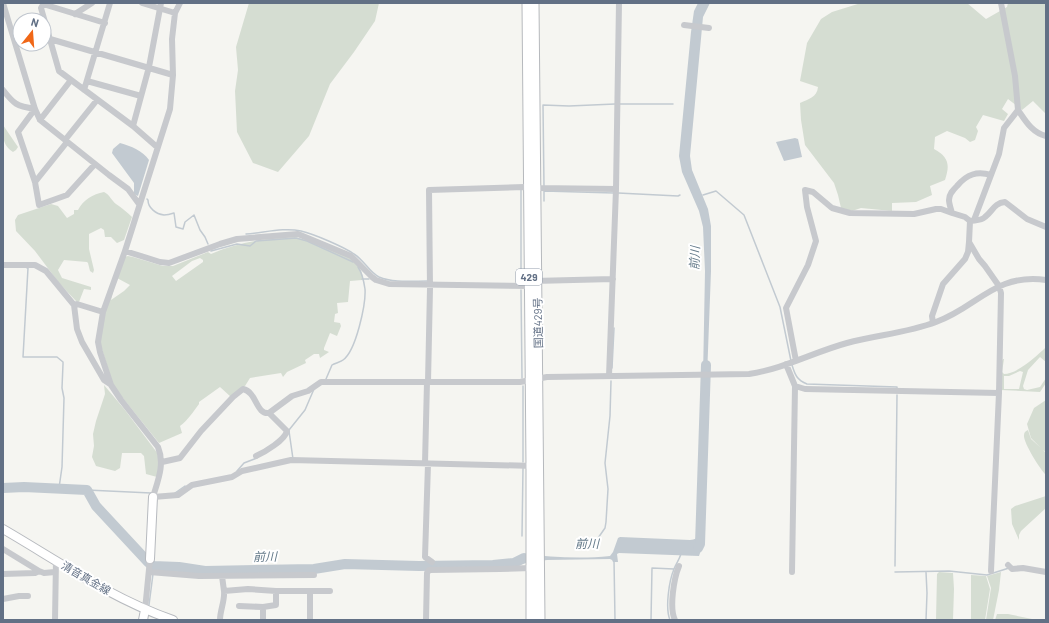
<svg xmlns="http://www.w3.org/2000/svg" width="1049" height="623" viewBox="0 0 1049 623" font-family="Barlow,'Noto Sans JP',sans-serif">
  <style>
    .green { fill: #d5ddd2; fill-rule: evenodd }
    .water { fill: #c2cad1 }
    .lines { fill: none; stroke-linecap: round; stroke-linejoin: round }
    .stream { stroke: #c2cad1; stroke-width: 1.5 }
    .river { stroke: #c2cad1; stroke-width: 10 }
    .major-casing { stroke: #b7babf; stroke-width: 10 }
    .highway-casing { stroke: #b6b9bd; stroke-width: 11 }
    .minor { stroke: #c7c9cd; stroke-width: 6 }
    .major { stroke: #fff; stroke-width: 8 }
    .highway { stroke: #fff; stroke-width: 9 }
    .labels { text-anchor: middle; stroke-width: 4; stroke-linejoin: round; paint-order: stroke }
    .shield { fill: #fff; stroke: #919baa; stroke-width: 1 }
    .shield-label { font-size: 10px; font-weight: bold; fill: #627085 }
    .street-label { font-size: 11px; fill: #627085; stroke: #fff }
    .water-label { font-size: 12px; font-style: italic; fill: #637989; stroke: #fff }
  </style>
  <rect width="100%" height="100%" fill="#f5f5f1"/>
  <path class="green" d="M249,3h130l-4,18 -21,31 -24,32 -21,52 -31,36 -25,-9 -16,-31 -2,-41 3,-21 -2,-23z
    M861,3h106l19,16 21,-12 1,-4h38v111l-13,-13 -11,9 -14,-11 -6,10 6,5 -4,7 -21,-6 -7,12 2,4 -3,9 -5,2 -5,-4 -18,-7 -12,6 -1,12c15,8 16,16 11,31l-15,6 2,9 -16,7 -24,1v8l-31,-3 -9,3 -11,-3 -3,-13 -4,-12 -29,-38 -4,-25 -1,-17c9,-4 17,-6 18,-16l-18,-6 7,-38 14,-24 11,-7z
    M3,125l15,22 -2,3 -3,2c-11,-7 -10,-16 -10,-27z
    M104,192c6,3 7,8 12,12 6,4 11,8 16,13l-8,23 -7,3 -6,-6h-6l-1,-7 -3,-2 -12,6v15l5,21 -1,3 -3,-2 -2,-8 -1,-1 -23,-2 -6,10 4,8 29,9v3l-7,-1 -5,13 -3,-1 -17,-18 -24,-32 -19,-20 -1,-11 3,-5 33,-11 7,2 9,12 7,-4v-4h4c5,-10 15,-16 26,-18z
    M295,237c12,3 51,17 59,24 5,5 8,10 9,17l-1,2 -12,1 -2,21 -11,1 1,10 -3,1 -1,8 6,1 1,3 -4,10 -7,-3 -6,15v2l5,2 -9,6 -1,-4h-5l-9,6 1,3 -19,9 -4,5 -2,-4 -31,5 -5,8 -14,11 -11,-10 -21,15v2c-6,8 -11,16 -19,22l2,7 -23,10 -45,-56 -14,-44 5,-30 19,-56 4,-1 5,1 30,9h10l35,-14 3,2c27,-12 55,-16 84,-17zM200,258l3,2v2l-27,19 -4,-5 20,-15zM117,278l13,7 -6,6 -13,9z
    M1046,347v15l-6,-5 -12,13 -5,16 1,3 3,1 13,-3 6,-9v5l-6,9 -39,-2 1,-29 1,-2h1l-2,13 2,2c13,0 33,-18 42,-27zM1020,371l3,1 -4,17h-15v-13h5z
    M104,385l21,25 33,44 1,7 -2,16 -11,-3 -2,-18 -3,-3h-19l-2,15 -5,3 -19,-5 -4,-9 2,-11 -1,-12 3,-13 9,-27z
    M1046,400v52l-3,-2 3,3v22c-6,-6 -23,-33 -22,-40 0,-3 2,-4 4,-5l3,9 10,9 -10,-10 -4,-14 7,-16z
    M1046,496v12l-25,23 -2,4v5l-7,-16 -1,-15 4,-3z
    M939,572l14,1 1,16 -1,31h-17l1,-46z
    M1001,572l-2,18 -6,30h-7l5,-32 -4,-12z
    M971,575l15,1 4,13 -5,31h-14z
    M997,614h11l24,5 14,1h-51z"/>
  <path class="water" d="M698,3h12l-7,14 -13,139 2,14 16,39 3,17v45l-4,106h-4l2,-106 -2,-44 -4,-16 -17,-39 -3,-16 12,-124 3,-21z
    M795,138l3,1 4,18 -18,4 -8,-19z
    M120,143c11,3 23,8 29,17l-11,36 -4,-2v-11l-22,-30 1,-4z
    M702,536l-1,14 -2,6 -80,-3 -2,1 1,8h-5l-1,-2 -2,-1 -63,1 -34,5 -1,-3 10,-8c29,3 59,5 88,2l3,-4 5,-14 2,-1 70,3c5,0 7,-3 12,-4z"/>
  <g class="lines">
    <path class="stream" d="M619,104h54
      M544,187l-1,-82 26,1 46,-2
      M521,189v94
      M544,190v11
      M544,191l70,2
      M618,193l60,3 2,-1
      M703,195l13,-4 28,24 36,92 11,54
      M147,199l1,1c0,8 8,14 16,15 3,0 7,-1 10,-2l2,14 7,2 2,-7 9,-7 6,15 5,7 3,7
      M246,234c17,-1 38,-7 55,-3 13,3 43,16 53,23 10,6 15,18 25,23 14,6 33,4 49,4
      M211,251l26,-7 13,2 6,-5 40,-3 11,3 46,21
      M27,268h1l-5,89h34l6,5v2l-1,24 2,10 -2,69 -3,21
      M362,279h7
      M521,290l1,88
      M792,365c3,10 5,15 15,19l90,3v1
      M612,368l2,-40
      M326,379l6,-14c3,-2 9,-3 11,-5 13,-9 23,-56 22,-71 -1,-7 -3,-16 -7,-22
      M523,386v76
      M289,430l16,-20 9,-21
      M289,431l4,28
      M237,471l7,-8 13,-5
      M87,490l64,3
      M175,493l10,-7
      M522,536l1,-68
      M596,541l9,-13 1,-6 2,-33 -3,-26 5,-47 1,-35
      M614,560l1,60
      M895,566l2,-171
      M895,572l54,-1 38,4 22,-7
      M926,572l1,21 -1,27
      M149,605l4,-31
      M651,620l1,-52 22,1
      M670,620c-5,-12 -1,-39 4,-51 2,-5 5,-9 7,-15"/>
    <path class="river" d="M3,488l21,-1 63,3 9,16 52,56 5,4 26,1 26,4 109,-2 31,-5 74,2 74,-1 21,-2 10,-5
      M698,548l2,-4 6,-179"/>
    <defs>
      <path id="major" d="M3,529c55,32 109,70 170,91
        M150,559l3,-62
        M143,620l2,-10"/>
      <path id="highway" d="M527,3l4,463v154
        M534,3l6,617"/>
    </defs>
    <use href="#major" class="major-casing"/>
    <use href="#highway" class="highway-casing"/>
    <path class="minor" d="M3,3l32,106 5,11 69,55 19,14 11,15
      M44,3l-3,5 18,63 74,55 24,21
      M142,3l33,10
      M180,3l-5,10 -3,26 1,36 -3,34 -45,142 -22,61 -5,30 2,10 11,33 10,15 37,47c7,17 0,33 -5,50l25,-2 14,-10 40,-8 10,-6 49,-11 244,6
      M43,4l62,19
      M75,14l17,-11
      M684,25l25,3
      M50,39l123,36
      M87,81l54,15
      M3,90c11,14 13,16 32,19
      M84,90l26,-87
      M35,109l-17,23 17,50 4,23 28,-10 28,-31
      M1018,110c7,10 14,23 28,26
      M40,120l31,-40
      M133,126l16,-59 12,-64
      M65,140l32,-40
      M35,182l32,-40
      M952,213l13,4 5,4
      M974,220l25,-66 5,-26 14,-18 -3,-34 -14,-73
      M125,251l35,11 9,1 51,-19 17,-5 61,-5 53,22 21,21 4,3 13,4 143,2
      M3,265h32l11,6 28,34 3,24 5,13 22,38 6,4
      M534,281l79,-2
      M74,305l3,-1 26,8
      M933,323l-1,-7 11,-32 22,-25 3,-7 1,-10
      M796,361l-10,-53 22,-43 8,-24 -9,-34 -2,-17 8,2 19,16 18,5 64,1 22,-5h5l11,4c-1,-4 -3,-9 -3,-13 0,-6 4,-10 8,-14 10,-12 20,-15 34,-11
      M786,364l9,22 -3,186
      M609,376l7,-187 3,-186
      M428,382l2,-94 -1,-98 95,-3 12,1 80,1
      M795,386l10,3 194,4
      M256,456c9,-4 29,-16 31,-25l-18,-18 23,-17 16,-5 13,-9h199l27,-5 202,-3c34,-5 65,-22 98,-31 29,-8 60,-10 89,-21 42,-15 58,-49 110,-42
      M162,462l18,-4 21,-27 32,-34 10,-8c14,3 13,26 26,24
      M425,463l2,-81
      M428,464l-3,93 7,5
      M3,549l36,22
      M1008,565l4,4 11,-1 23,4
      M991,571l8,-178 2,-100 -2,-7 -14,-20 -6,-7 -10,-17 1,-21c6,-1 11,0 15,-4 8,-6 9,-14 20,-15l22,17 19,8
      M149,572l50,4 115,-1
      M3,574l32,-1 4,-2 5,2 11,-1
      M222,576l2,15
      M3,599l16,-3h9
      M239,606l24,1
      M145,610l5,-51
      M55,620l1,-60
      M220,620c0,-10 5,-19 4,-29l24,-2 28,2h54
      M263,620v-13l13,-2v-14
      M310,620v-29
      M426,620l1,-47 2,-3 71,-1 31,-1
      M675,620c-6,-12 -1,-42 4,-54"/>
    <use href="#major" class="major"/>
    <use href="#highway" class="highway"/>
  </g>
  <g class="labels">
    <rect class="shield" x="516" y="269" width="26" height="16" rx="3"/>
    <g class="shield-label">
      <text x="529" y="281">429</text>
    </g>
    <g class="street-label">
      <text transform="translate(538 323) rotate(-91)" y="4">国道429号</text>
      <text transform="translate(86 578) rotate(30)" y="4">清音真金線</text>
    </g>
    <g class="water-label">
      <text transform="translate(695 258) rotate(-88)" y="4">前川</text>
      <text x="587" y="548">前川</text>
      <text transform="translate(265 557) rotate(-1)" y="4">前川</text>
    </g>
  </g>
  <rect width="1049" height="623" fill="none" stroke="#627085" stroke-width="8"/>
  <g transform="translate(32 32) rotate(17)"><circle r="19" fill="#ffffff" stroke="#c0c6ce"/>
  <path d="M0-3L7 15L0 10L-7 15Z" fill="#f06717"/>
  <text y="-6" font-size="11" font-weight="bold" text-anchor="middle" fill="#627085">N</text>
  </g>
</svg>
